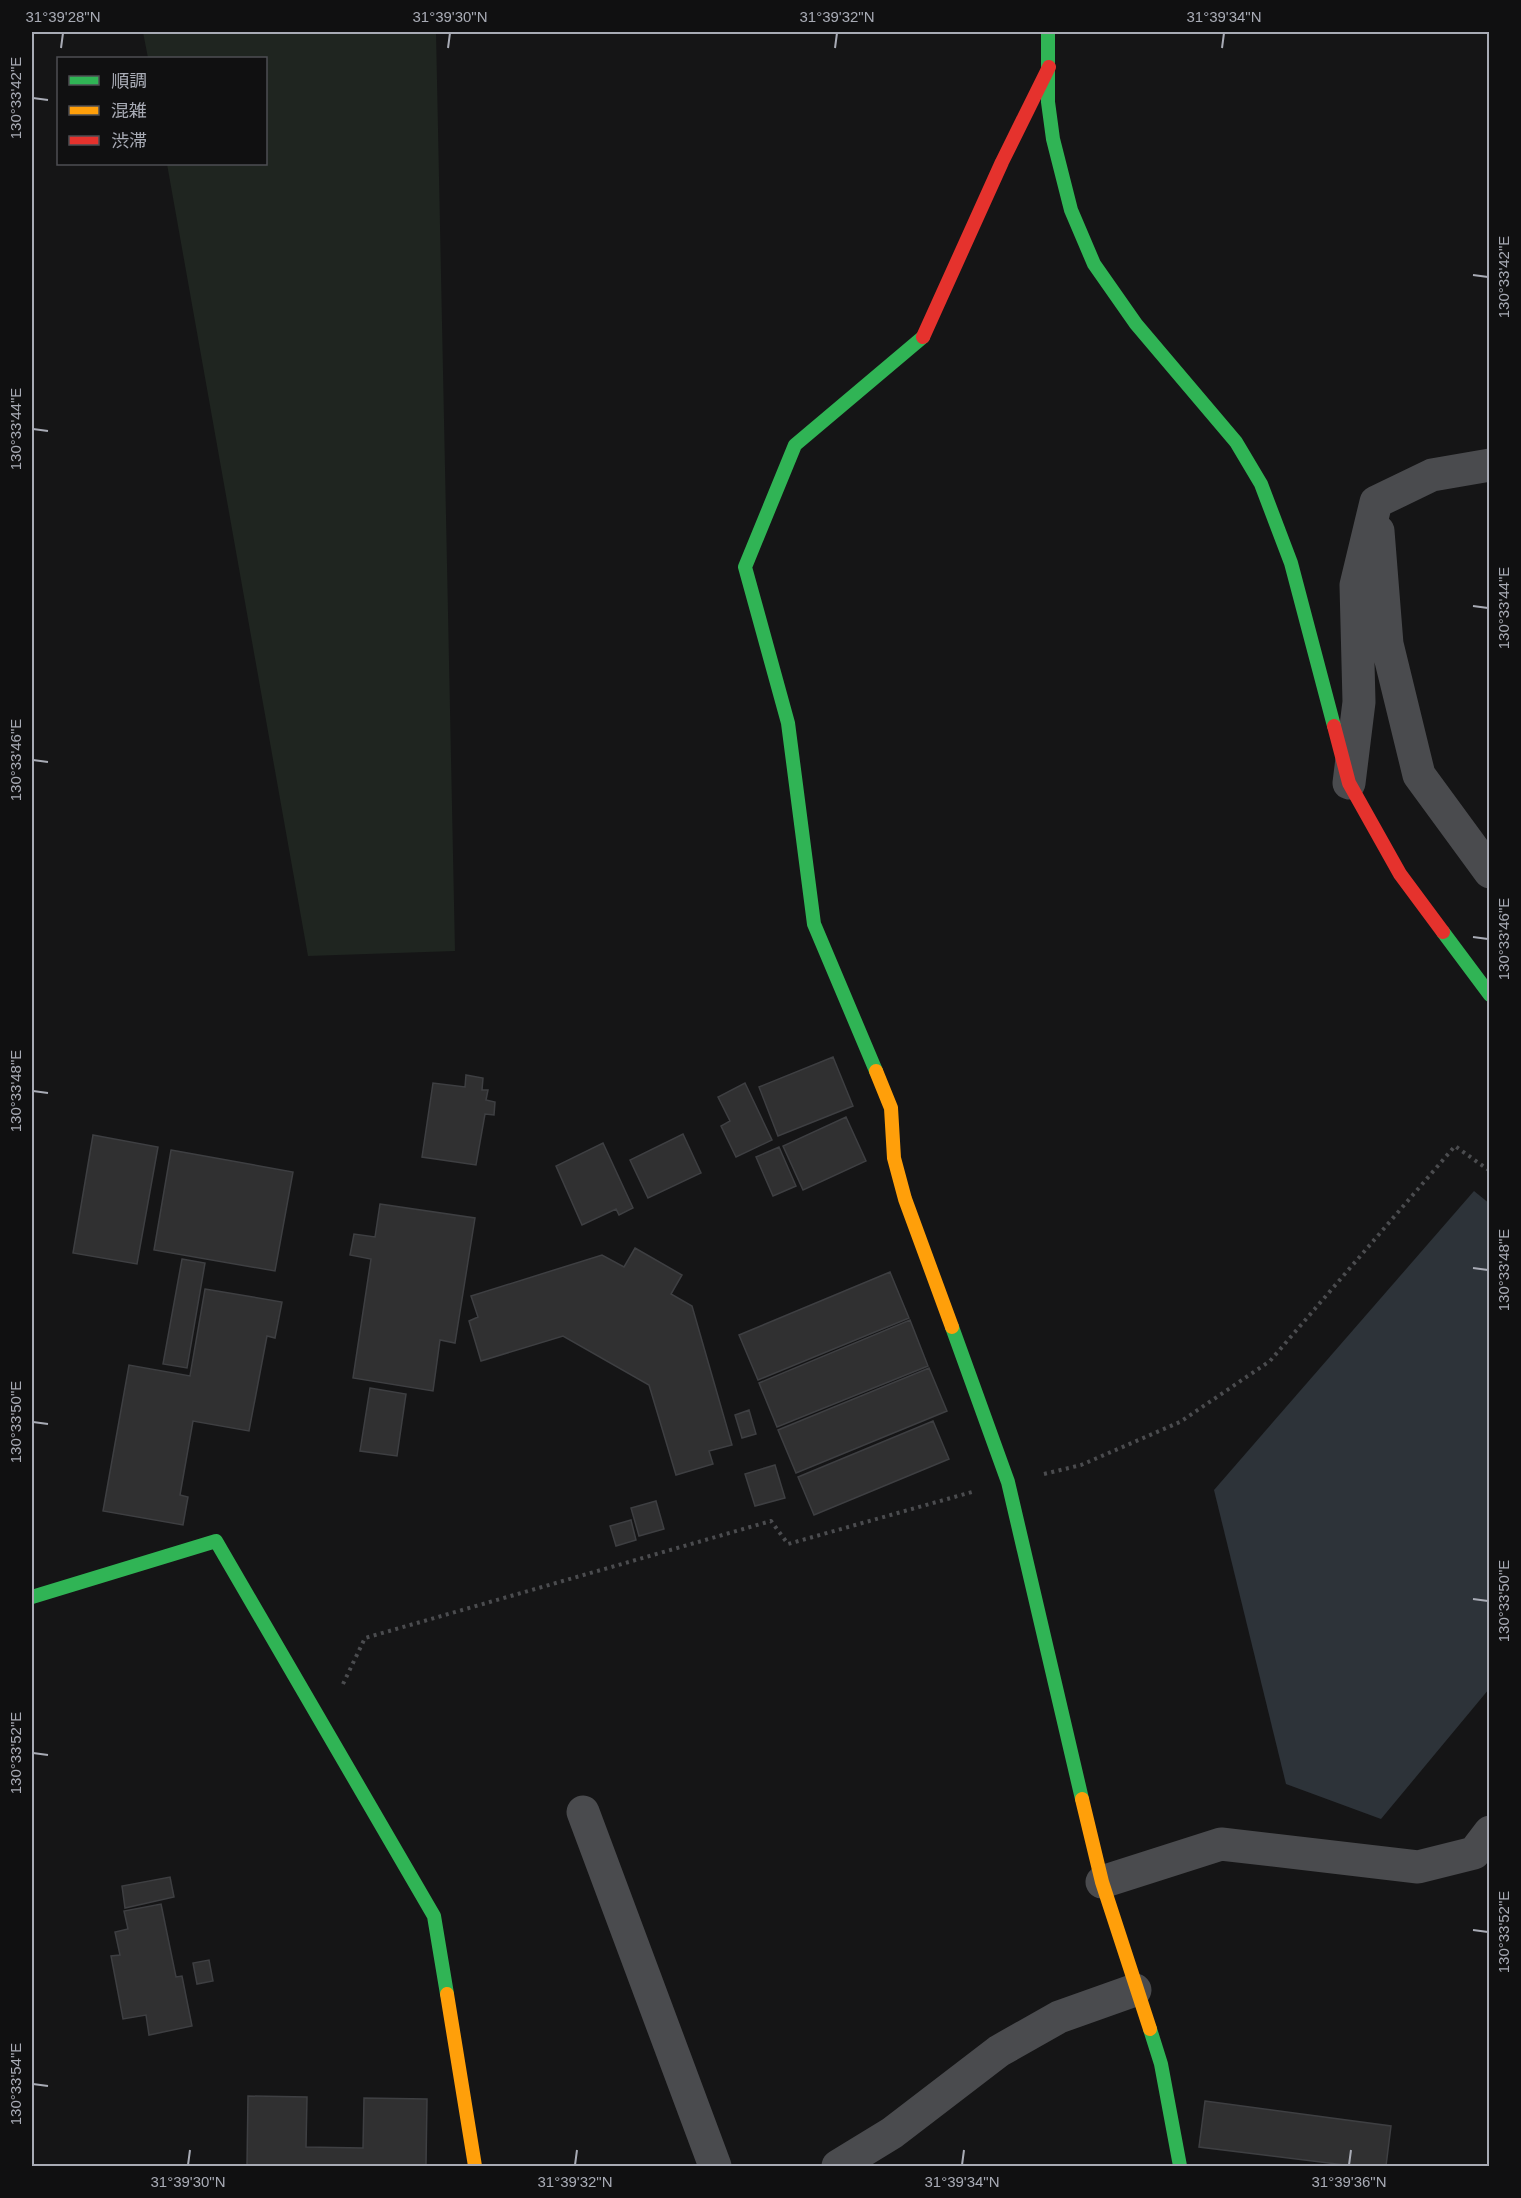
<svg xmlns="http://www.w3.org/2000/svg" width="1521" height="2198" viewBox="0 0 1521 2198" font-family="Arial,'Noto Sans JP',sans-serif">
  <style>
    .green { fill: #1f2520 }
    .water { fill: #2d3339 }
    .building { fill: #303031; stroke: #3e3f42; stroke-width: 1.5 }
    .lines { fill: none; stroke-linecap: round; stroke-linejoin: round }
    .path { stroke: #4b4c4f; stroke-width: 4; stroke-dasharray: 3 4.5; stroke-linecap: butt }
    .street { stroke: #4a4b4e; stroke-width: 33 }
    .fast { stroke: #30b455; stroke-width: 14 }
    .slow { stroke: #ff9f0a; stroke-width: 14 }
    .jam { stroke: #e5322d; stroke-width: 14 }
    .ticks { fill: none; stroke: #a8abb5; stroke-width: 2 }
    .neatline { fill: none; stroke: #a8abb5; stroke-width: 2 }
    .ticks-label { font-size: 15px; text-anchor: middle; fill: #a8abb5 }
  </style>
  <rect width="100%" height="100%" fill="#151516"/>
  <path class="green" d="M143,32h293l19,919 -147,5 -141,-792h99v-106h-118z"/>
  <path class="water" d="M1474,1191l16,13 -1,485 -108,130 -95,-35 -72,-294z"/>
  <path class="building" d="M833,1057l20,49 -75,30 -19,-49z
    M466,1075l17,3 -1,12h6l-2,10 9,2 -1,13 -9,-1 -9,51 -54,-8 11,-74 32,4z
    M745,1083l27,57 -36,17 -15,-31 9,-5 -12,-24z
    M846,1117l20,44 -63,29 -20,-44z
    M683,1134l18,39 -53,25 -18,-38z
    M93,1135l65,12 -21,117 -64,-11z
    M603,1143l30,65 -14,7 -3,-6 -34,16 -26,-59z
    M779,1147l17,39 -23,10 -17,-39z
    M171,1150l122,22 -18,99 -121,-21z
    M380,1204l95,14 -20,125 -15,-3 -7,51 -80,-13 18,-119 -21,-4 4,-21 21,3z
    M635,1248l47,27 -11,19 21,12 40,139 -23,6 4,13 -37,11 -27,-90 -86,-49 -82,25 -12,-40 9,-4 -7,-21 131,-41 22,12z
    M182,1259l23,4 -18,105 -24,-4z
    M890,1272l19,46 -151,62 -19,-45z
    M205,1289l77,13 -7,36 -8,-2 -18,95 -56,-10 -13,74 8,2 -5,28 -80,-14 26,-146 61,11z
    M910,1320l18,46 -151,61 -18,-44z
    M929,1368l18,43 -151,62 -18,-43z
    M370,1388l36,6 -9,62 -37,-5z
    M749,1410l7,24 -14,4 -7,-23z
    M933,1421l16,38 -135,56 -16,-38z
    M775,1465l10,33 -30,8 -10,-32z
    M656,1501l8,28 -25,7 -8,-28z
    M631,1520l5,20 -20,6 -6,-20z
    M170,1877l4,20 -49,11 -3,-22z
    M161,1904l15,73 6,-1 10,50 -43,9 -3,-20 -23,4 -12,-63 9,-1 -5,-23 13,-3 -4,-18z
    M209,1960l4,21 -16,3 -4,-21z
    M248,2096l59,1 -1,50 57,1 1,-50 63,1 -1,67h-179z
    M1205,2101l186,25 -5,40h-33l-154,-19z"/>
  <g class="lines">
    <path class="path" d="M1044,1474l37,-9 99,-43 90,-61 185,-215 35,25
      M343,1684l22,-46 406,-117 17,23 184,-52"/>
    <path class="street" d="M1378,531l9,113 32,131 71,97
      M1349,783l10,-81 -3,-117 20,-83 56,-27 58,-10
      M583,1812l132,354
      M1102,1882l119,-38 197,23 56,-14 16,-21
      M838,2166l54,-33 107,-82 60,-34 76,-27"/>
    <path class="fast" d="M1048,32v70l5,37 18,71 23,54 42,60 100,118 25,42 30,79 43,163
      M1443,932l47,63
      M876,1071l-62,-147 -26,-201 -43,-156 50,-122 128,-108
      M952,1327l56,155 74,317
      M32,1597l184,-56 218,375 13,78
      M1150,2029l11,35 19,102"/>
    <path class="slow" d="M876,1071l15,37 3,50 11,41 47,128
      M1082,1799l20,83 48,147
      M447,1994l28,172"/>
    <path class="jam" d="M923,337l79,-175 47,-95
      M1334,726l15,57 51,91 43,58"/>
  </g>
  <path class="ticks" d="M61,48l2,-15M448,48l2,-15M835,48l2,-15M1222,48l2,-15M33,98l15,2M1473,275l15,2M33,429l15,2M1473,606l15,2M33,760l15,2M1473,937l15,2M33,1091l15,2M1473,1268l15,2M33,1422l15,2M1473,1599l15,2M33,1753l15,2M1473,1930l15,2M33,2084l15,2M188,2165l2,-15M575,2165l2,-15M962,2165l2,-15M1349,2165l2,-15"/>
  <rect width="1521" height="2198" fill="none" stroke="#101011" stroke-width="66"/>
  <rect x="57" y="57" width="210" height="108" fill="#101011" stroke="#4d4e53" stroke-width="1.5"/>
  <rect x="69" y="76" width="30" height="9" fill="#30b455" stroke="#4d4e53" stroke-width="1.5"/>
  <text x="111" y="87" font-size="18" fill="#a8abb5">順調</text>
  <rect x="69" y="106" width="30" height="9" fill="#ff9f0a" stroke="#4d4e53" stroke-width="1.5"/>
  <text x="111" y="117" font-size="18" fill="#a8abb5">混雑</text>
  <rect x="69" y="136" width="30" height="9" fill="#e5322d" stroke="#4d4e53" stroke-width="1.5"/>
  <text x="111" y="147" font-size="18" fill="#a8abb5">渋滞</text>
  <rect x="33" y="33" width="1455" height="2132" class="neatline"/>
  <g class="ticks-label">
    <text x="63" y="22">31°39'28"N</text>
    <text x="450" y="22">31°39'30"N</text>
    <text x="837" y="22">31°39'32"N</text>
    <text x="1224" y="22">31°39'34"N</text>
    <text transform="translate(16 98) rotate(-90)" y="5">130°33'42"E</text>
    <text transform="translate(1504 277) rotate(-90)" y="5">130°33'42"E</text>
    <text transform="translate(16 429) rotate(-90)" y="5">130°33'44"E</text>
    <text transform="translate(1504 608) rotate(-90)" y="5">130°33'44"E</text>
    <text transform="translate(16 760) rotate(-90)" y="5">130°33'46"E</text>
    <text transform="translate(1504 939) rotate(-90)" y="5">130°33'46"E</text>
    <text transform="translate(16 1091) rotate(-90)" y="5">130°33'48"E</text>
    <text transform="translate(1504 1270) rotate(-90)" y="5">130°33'48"E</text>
    <text transform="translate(16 1422) rotate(-90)" y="5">130°33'50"E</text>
    <text transform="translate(1504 1601) rotate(-90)" y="5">130°33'50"E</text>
    <text transform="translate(16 1753) rotate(-90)" y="5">130°33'52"E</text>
    <text transform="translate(1504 1932) rotate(-90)" y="5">130°33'52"E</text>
    <text transform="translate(16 2084) rotate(-90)" y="5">130°33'54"E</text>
    <text x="188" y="2187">31°39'30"N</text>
    <text x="575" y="2187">31°39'32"N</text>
    <text x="962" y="2187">31°39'34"N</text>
    <text x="1349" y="2187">31°39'36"N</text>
  </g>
</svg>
